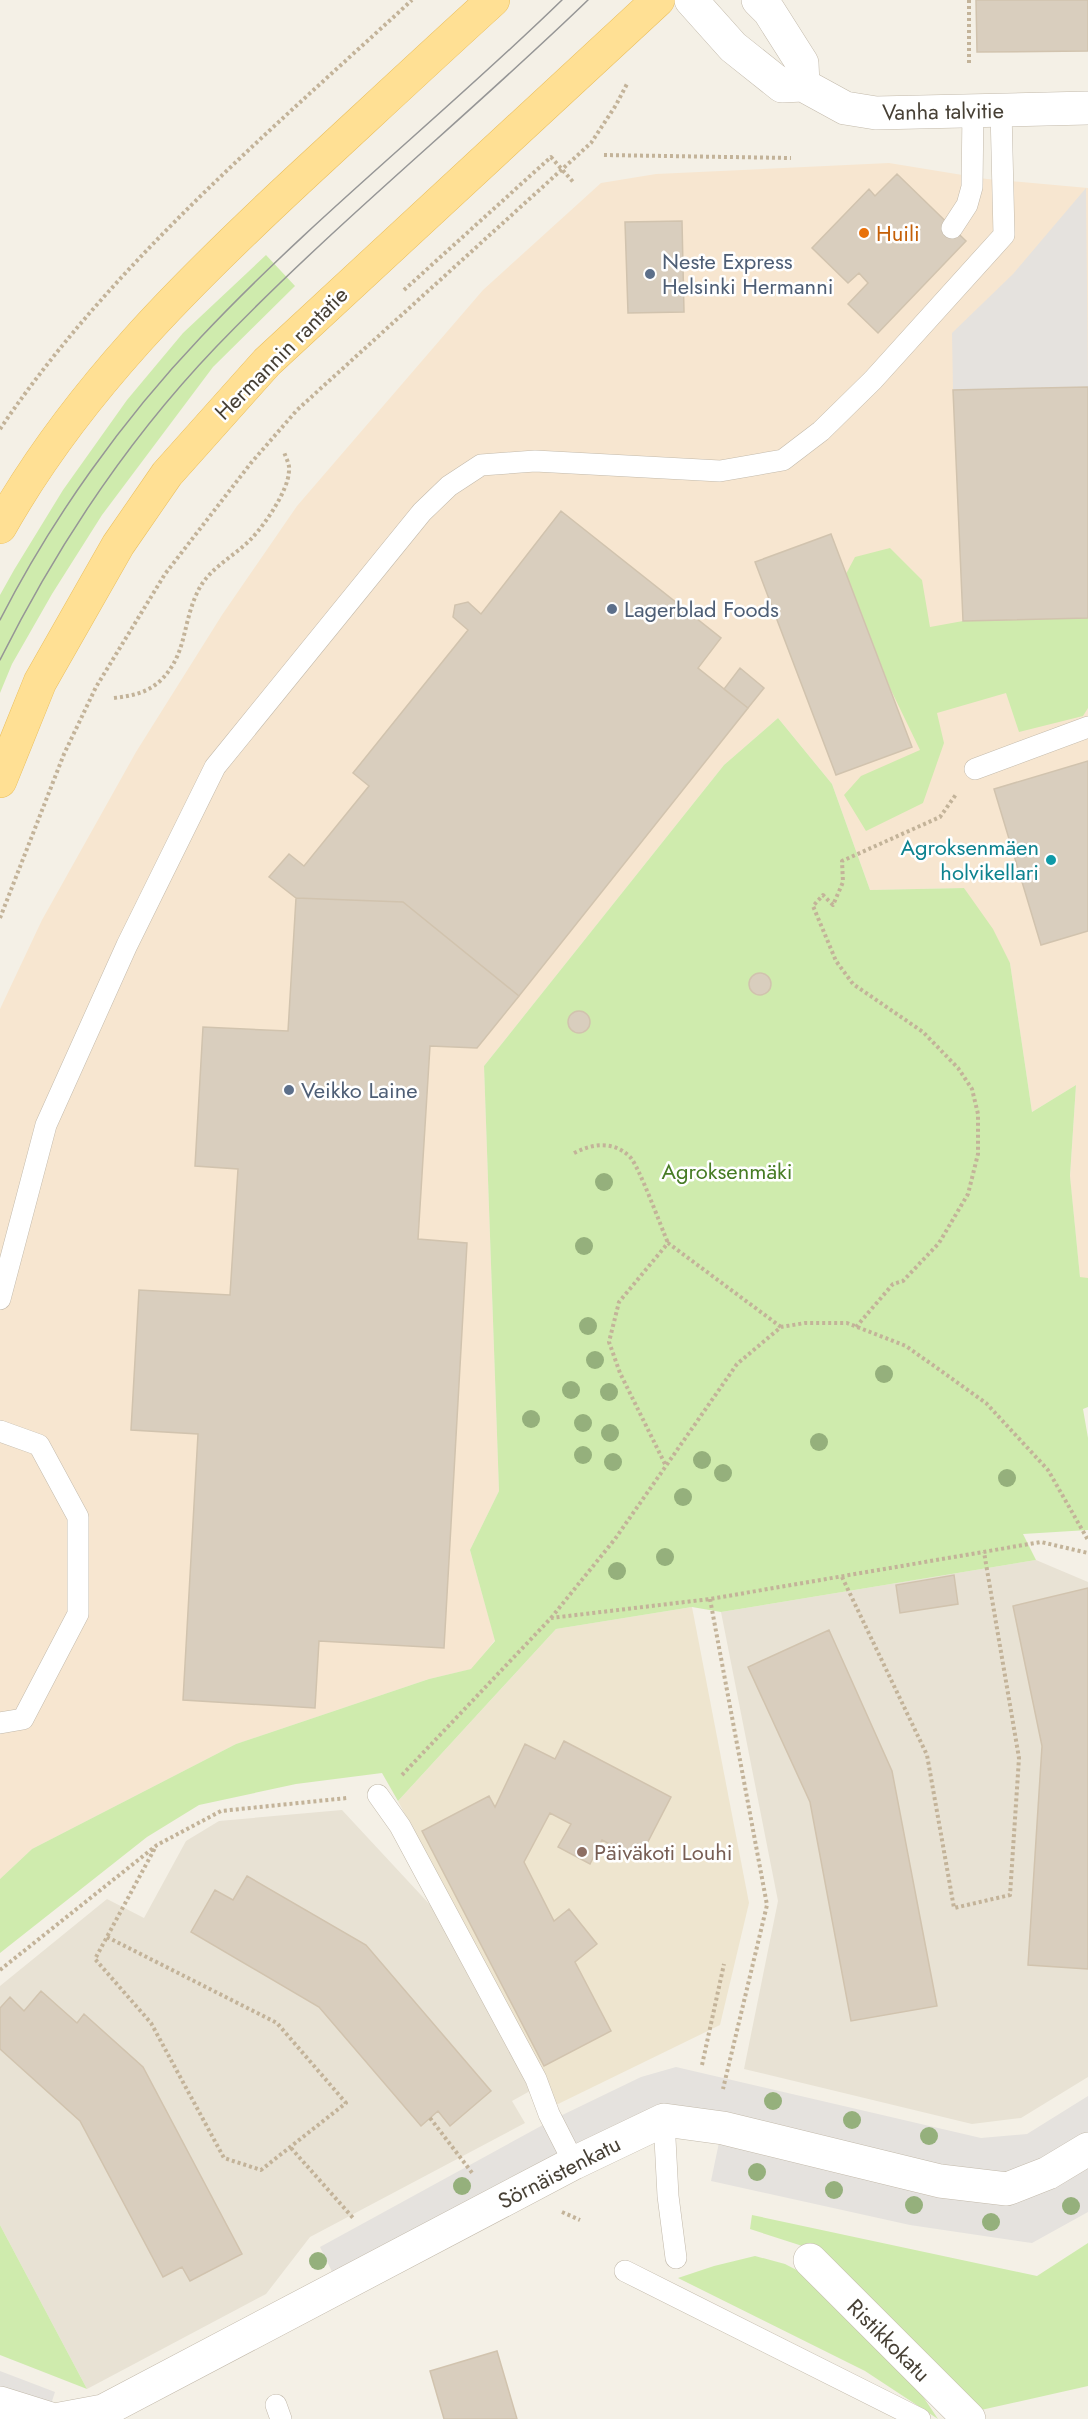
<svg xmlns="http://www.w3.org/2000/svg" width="1088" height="2419" viewBox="0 0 1088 2419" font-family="Jost,sans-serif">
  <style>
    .residential { fill: #e8e2d4 }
    .commercial { fill: #f7e6d0 }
    .education { fill: #eee5cf }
    .green { fill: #cfebad }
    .parking { fill: #e5e2de }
    .building { fill: #d9cebe; stroke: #d1c3ae; stroke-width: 1.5 }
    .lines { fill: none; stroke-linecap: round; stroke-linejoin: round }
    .service-casing { stroke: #c3baab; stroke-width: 22 }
    .minor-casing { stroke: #c3baab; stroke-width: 34 }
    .primary-casing { stroke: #eabf5e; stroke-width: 34 }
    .path { stroke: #c3b399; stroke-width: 4; stroke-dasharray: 3 3; stroke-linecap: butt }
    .service { stroke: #fff; stroke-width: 21 }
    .minor { stroke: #fff; stroke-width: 33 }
    .primary { stroke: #ffe094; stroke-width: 33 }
    .tram { stroke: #969696; stroke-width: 1.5 }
    .tree { fill: #95b07c }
    .food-dot { fill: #e8710a; stroke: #fff; stroke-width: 2 }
    .service-dot { fill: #5c6f8a; stroke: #fff; stroke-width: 2 }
    .culture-dot { fill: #0f9aa8; stroke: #fff; stroke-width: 2 }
    .education-dot { fill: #8d6e63; stroke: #fff; stroke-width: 2 }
    .labels { text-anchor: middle; stroke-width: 5; stroke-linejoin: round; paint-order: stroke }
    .street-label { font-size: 22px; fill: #474035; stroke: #fff }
    .food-label { font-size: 22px; fill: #c56008; stroke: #fff; text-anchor: start }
    .service-label { font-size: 22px; fill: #4e5e75; stroke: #fff; text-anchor: start }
    .culture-label { font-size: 22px; fill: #0d838f; stroke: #fff; text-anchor: end }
    .park-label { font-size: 22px; fill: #477c25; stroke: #fff }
    .education-label { font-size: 22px; fill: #785e54; stroke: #fff; text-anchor: start }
  </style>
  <rect width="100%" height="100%" fill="#f4f0e6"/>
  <path class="residential" d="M1036,1560l52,22v495l-67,41 -49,6 -228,-55 34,-168 -57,-289z
    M342,1810l91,98 97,183 -18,10 13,22 -215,114 -44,57 -179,95 -87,-164v-239l107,-87 37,19 42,-77 33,-20z"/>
  <path class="commercial" d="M889,163l98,16 101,9v1090h-8l-10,-101 6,-92 -44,27 -22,-149 -46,-75 -94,2 -38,-106 -54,-66 -54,47 -240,301 15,425 -29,59 25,90 -23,29 -43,10 -193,65 -204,105 -32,30v-870l42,-89 94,-168 86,-137 75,-109 186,-216 118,-107 55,-9z"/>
  <path class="education" d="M692,1607l57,296 -29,122 -164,80 -158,-304 158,-172z"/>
  <path class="green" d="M266,255l29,31 -82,81 -111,148 -50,79 -40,70 -12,29v-98l14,-25 49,-80 64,-90 56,-67z
    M890,548l32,32 8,47 33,-6 125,-3v90l-5,8 -64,16 -13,-39 -69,20 7,30 -21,60 -57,28 -22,-36 17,-19 59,-26 -30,-62 -44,-114 9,-17z
    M778,718l54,66 38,106 94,-2 29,41 17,34 22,149 44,-27 -6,91 10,101 8,1v129l-5,2 5,29v92l-65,4 13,26 -315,52 -29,-5 -136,22 -158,172 -16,-28 -86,11 -97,21 -52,32 -147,116v-74l32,-30 204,-105 193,-65 42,-10 24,-28 -25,-91 29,-59 -15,-425 240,-301z
    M752,2215l285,61 51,-33v143l-116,26 -151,-160 -71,-23z
    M0,2225l87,164 -87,-34z
    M755,2256l30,8 25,13 112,118 16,24 -73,-48 -187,-93 36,-12z"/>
  <path class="parking" d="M1086,188l2,199 -135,3 -1,-57 61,-59z
    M676,2067l305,71 46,-4 61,-38v116l-56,31 -122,-18 -199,-44 11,-53 -57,-8 -325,168 -20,-41 232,-127 89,-43z
    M0,2371l55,21 -5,15 -50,-19z"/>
  <path class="building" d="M976,0h112v51l-111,1z
    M897,174l69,67 -88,92 -30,-29 20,-21 -9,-10 -11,10 -36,-35 57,-59 6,7z
    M682,221l2,91 -56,1 -3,-91z
    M1088,387v231l-125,3 -10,-231z
    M561,511l160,127 -23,30 50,40 -229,288 -116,-94 -107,-4 -27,-21 20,-23 15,12 65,-80 -16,-13 115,-143 -15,-13 2,-12 13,-3 13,12z
    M831,534l81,213 -76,28 -81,-213z
    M740,668l24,20 -16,20 -24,-19z
    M1088,761v170l-47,14 -47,-156z
    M296,898l107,4 116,94 -42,52 -47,-2 -12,193 49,4 -23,405 -125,-7 -4,67 -132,-8 15,-266 -67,-4 8,-140 91,5 8,-126 -43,-3 8,-139 85,4z
    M749 984a11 11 0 1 1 22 0a11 11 0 1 1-22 0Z
    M568 1022a11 11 0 1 1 22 0a11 11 0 1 1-22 0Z
    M954,1575l4,29 -58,9 -4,-28z
    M1088,1588v381l-60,-4 14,-219 -29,-140z
    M829,1630l63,141 45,235 -86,15 -41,-219 -62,-135z
    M564,1741l107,56 -32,62 -37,-19 -12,24 -32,-17 13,-23 -21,-11 -26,49 30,59 15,-12 28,35 -22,18 36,69 -67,35 -122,-235 67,-35 6,11 30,-63 30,15z
    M247,1876l119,69 125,146 -41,35 -12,-15 -17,15 -102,-119 -128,-75 24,-42 18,10z
    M41,1991l36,32 7,-9 59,53 99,187 -52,27 -8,-14 -19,10 -83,-156 -80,-72v-41l10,-11 14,14z
    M497,2351l20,68h-73l-14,-48z"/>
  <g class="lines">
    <defs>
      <path id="service" d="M952,228l15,-23 5,-18 1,-76
        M975,769l113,-42
        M0,1299l46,-174 81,-180 88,-178 207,-255 27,-26 32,-21 54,-4 185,10 63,-11 38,-29 52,-51 131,-145 -3,-125
        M0,1431l39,14 39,72v97l-55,105 -23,4
        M378,1795l22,31 136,253 13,35 25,49
        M664,2120l4,76 8,62
        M625,2271l295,148
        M276,2405l5,14"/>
      <path id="minor" d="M691,0l42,47 49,39 21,-1 42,23 31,5 212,-5
        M758,0l11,11 33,52 1,22
        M810,2260l159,159
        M0,2403l51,16
        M60,2419l43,-8 471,-248 90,-43 59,8 217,53 67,8 41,-16 40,-24"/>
      <path id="primary" d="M0,527c76,-135 187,-244 300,-349 64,-59 128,-119 193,-178
        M0,781l40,-99 78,-137 49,-71 100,-112 391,-362"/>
    </defs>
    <use href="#service" class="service-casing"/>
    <use href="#minor" class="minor-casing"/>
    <use href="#primary" class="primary-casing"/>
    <path class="path" d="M969,0v63
      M604,155l187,3
      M404,290l147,-133 23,26
      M0,429c112,-165 267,-295 412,-429
      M114,698c17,-2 33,-5 46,-17 27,-26 22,-56 37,-88 11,-25 37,-36 55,-55 13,-14 37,-48 37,-68 1,-5 -3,-12 -5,-18
      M0,918l64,-164 32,-67 69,-113 86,-111 46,-53 294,-267 25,-38 12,-23
      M574,1153c18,-9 39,-13 56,4 9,9 31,70 38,86
      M856,1327l37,-43 10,-3 36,-38 29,-49 10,-40v-40l-6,-25 -14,-21 -35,-36 -70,-48 -17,-23 -23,-55 10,-11 10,10 10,-23 -1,-21 98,-44 17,-24
      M665,1464l-45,-91 -11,-31 10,-40 49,-59 113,84
      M842,1577l85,178 27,153 56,-13 9,-137 -35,-206
      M710,1599l57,306 -44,184
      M551,1618l64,-79 122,-175 44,-37 24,-4h42l59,23 80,57 62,67 40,70
      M402,1775l149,-157 159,-19 331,-57 47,11
      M107,1937l170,86 69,80 -85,67 -37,-12 -73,-135 -56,-64 60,-111
      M0,1970l157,-125 64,-34 126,-13
      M702,2065l22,-101
      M430,2118l43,56
      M291,2148l63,71
      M562,2212l18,8"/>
    <use href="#service" class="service"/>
    <use href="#minor" class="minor"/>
    <use href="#primary" class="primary"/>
    <path class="tram" d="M0,620c52,-102 123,-201 201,-283 113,-120 243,-222 361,-337
      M0,660c56,-112 129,-222 216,-313 117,-122 250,-229 372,-347"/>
  </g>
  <g class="tree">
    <circle cx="604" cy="1182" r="9"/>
    <circle cx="584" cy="1246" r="9"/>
    <circle cx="588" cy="1326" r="9"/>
    <circle cx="595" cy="1360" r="9"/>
    <circle cx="884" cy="1374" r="9"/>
    <circle cx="571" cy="1390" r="9"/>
    <circle cx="609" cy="1392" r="9"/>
    <circle cx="531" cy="1419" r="9"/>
    <circle cx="583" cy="1423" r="9"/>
    <circle cx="610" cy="1433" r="9"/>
    <circle cx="819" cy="1442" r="9"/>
    <circle cx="583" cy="1455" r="9"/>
    <circle cx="702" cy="1460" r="9"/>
    <circle cx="613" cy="1462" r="9"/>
    <circle cx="723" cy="1473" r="9"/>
    <circle cx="1007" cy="1478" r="9"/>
    <circle cx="683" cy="1497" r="9"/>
    <circle cx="665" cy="1557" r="9"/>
    <circle cx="617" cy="1571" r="9"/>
    <circle cx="773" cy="2101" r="9"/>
    <circle cx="852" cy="2120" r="9"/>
    <circle cx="929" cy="2136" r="9"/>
    <circle cx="757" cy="2172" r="9"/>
    <circle cx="462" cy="2186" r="9"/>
    <circle cx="834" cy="2190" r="9"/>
    <circle cx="914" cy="2205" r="9"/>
    <circle cx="1071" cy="2206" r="9"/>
    <circle cx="991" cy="2222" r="9"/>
    <circle cx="318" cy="2261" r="9"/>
  </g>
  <circle class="food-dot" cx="864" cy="233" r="6"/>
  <g class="service-dot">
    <circle cx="650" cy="274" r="6"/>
    <circle cx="612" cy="609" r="6"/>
    <circle cx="289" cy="1090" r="6"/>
  </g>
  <circle class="culture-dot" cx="1051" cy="860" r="6"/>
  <circle class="education-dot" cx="582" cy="1852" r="6"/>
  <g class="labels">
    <g class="street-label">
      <text transform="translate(943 111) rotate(-1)" y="8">Vanha talvitie</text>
      <text transform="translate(281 353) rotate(-45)" y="8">Hermannin rantatie</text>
      <text transform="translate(559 2172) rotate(-27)" y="8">Sörnäistenkatu</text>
      <text transform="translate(889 2340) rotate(45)" y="8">Ristikkokatu</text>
    </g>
    <g class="food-label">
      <text x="876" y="241">Huili</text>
    </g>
    <g class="service-label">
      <text x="662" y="269">Neste Express<tspan x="662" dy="25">Helsinki Hermanni</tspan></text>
      <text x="624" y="617">Lagerblad Foods</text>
      <text x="301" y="1098">Veikko Laine</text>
    </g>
    <g class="culture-label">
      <text x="1039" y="855">Agroksenmäen<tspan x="1039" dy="25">holvikellari</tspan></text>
    </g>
    <g class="park-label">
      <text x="727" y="1179">Agroksenmäki</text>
    </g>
    <g class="education-label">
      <text x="594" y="1860">Päiväkoti Louhi</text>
    </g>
  </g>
</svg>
